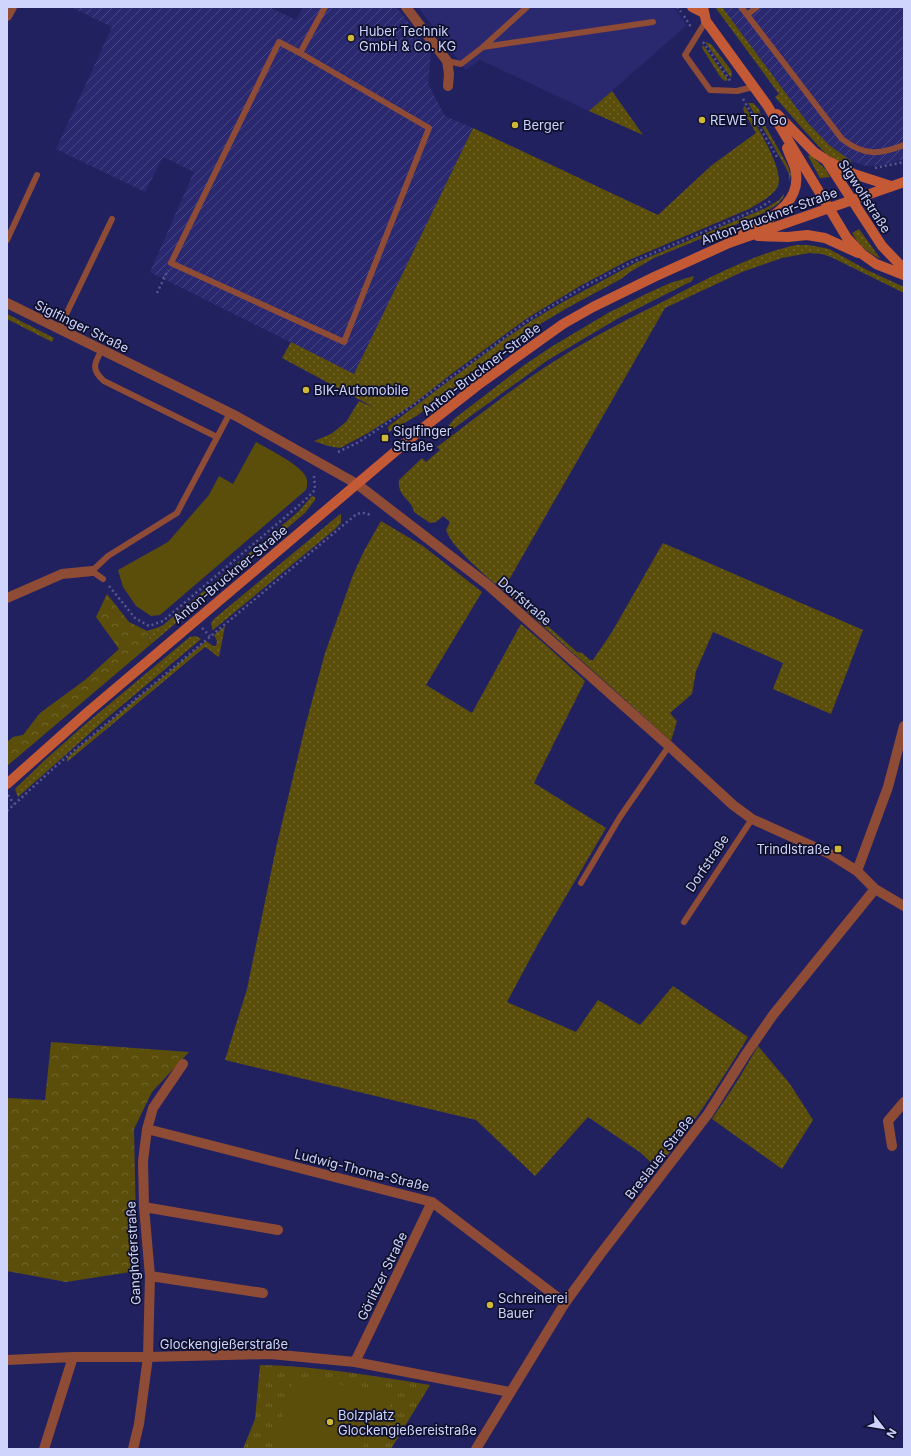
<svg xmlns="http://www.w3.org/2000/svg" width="911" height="1456" viewBox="0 0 911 1456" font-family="Inter,sans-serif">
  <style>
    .built { fill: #2a2970 }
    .industrial { fill: url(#industrial-furrows) }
    .grass { fill: url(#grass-dots) }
    .forest { fill: url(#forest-crowns) }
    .park { fill: url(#park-tufts) }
    .pitch { fill: #5b4e0a }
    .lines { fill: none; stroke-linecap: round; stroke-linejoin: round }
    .path { stroke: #575890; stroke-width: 2.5; stroke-dasharray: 2 3; stroke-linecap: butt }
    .lane { stroke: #8e4b36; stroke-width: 6 }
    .street { stroke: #8e4b36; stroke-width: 10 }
    .secondary { stroke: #c45936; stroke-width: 10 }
    .poi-dot { fill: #d0b837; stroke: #0f102c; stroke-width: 1.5 }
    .labels { text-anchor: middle; stroke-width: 3.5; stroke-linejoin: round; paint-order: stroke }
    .poi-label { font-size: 13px; fill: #ced4fb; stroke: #0f102c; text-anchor: start }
    .street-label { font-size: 13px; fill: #ced4fb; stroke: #0f102c }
  </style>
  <defs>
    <pattern id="industrial-furrows" width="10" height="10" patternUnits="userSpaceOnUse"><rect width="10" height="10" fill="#2a2970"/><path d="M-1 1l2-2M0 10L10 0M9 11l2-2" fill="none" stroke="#484785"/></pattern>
    <pattern id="grass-dots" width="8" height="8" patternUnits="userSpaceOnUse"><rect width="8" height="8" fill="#5b4e0a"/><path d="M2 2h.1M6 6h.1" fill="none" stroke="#71672f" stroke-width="1.8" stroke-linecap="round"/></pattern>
    <pattern id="forest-crowns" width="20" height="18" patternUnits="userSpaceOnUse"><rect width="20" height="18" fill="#5b4e0a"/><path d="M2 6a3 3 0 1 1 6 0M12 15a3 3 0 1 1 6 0" fill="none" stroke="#71672f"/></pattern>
    <pattern id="park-tufts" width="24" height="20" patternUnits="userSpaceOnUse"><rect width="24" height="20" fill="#5b4e0a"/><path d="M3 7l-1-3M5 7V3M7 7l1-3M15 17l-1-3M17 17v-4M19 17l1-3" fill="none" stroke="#71672f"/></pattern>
  </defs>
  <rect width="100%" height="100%" fill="#222160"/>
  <path class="built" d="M418,7h255l14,18 -98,86 -109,-51 -14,10z"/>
  <path class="industrial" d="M71,7h198l27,13 7,-13h93l14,17 21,29 -3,31 17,32 28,12 -119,246 -204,-102 44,-100 -31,-15 -18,35 -89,-43 56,-122z
    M722,7h182v152l-22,6 -16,1 -15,-5 -22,-16 -22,-23z"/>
  <path class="grass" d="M715,7h7l85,115 22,23 22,16 -3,6 -22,-13 -24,-26 -27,-31 4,-3z
    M705,42l6,2 20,26 1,4 -1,4z
    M703,45l25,35 -3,1 -4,-3 -19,-30z
    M612,91l31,44 -54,-24z
    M748,103h5l6,6 3,11 26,46 3,9 -2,7v-8l-4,-8z
    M745,106c9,17 42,65 32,82 -7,10 -18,15 -28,21l-120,51 -49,26 -54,33 -72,53 -42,33 -44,28 -28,15 -12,-2 -14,-5 17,-7 15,-12 13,-21 16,7 -93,-50 9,-16 63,32 119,-246 185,87 54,-50 44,-32 -12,-21 -1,-4z
    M811,155l15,15 4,7 -10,1 -12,-22z
    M784,194v2l-5,7 -15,10 -110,45 -24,14 -9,7 -54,29 -40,24 -34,25 -75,58 -29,17 -1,-5 2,-2 112,-84 29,-20 32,-19 72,-39 131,-55 13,-8z
    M859,229l21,29h-1c-11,-5 -21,-14 -27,-25z
    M796,245h13l20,4 38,21 37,17v6l-73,-36 -9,-3 -13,-1 -27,5 -40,14 -77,36 -159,277 26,27 45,40 5,1 8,7h3l19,-28 51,-89 200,87 -32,84 -58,-25 10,-26 -70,-31 -17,39 -4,23 -22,19 7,8 -6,20 -168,-151c-14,-11 -52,-43 -57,-60l4,-8 -7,-6 -7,6 -6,1 -16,-11c-2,-13 -17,-15 -15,-32l23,-22 4,4 14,-12 -3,-3c40,-30 79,-62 121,-88 36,-23 74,-42 112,-61 40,-21 81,-43 126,-53z
    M694,276l-2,5 -75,38 -69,41 -102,74 -5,1 13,-16 69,-53 28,-19 57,-34 40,-20 22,-10z
    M7,314l47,24 -2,4 -45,-23z
    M312,496l3,1v3l-10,13 -155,132 -3,-14 15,-5 136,-114z
    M341,514v9l-7,7 -121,100 -1,-1 -1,-6 3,-4 125,-104z
    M381,521l42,25 59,46 -56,93 46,28 49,-89 26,22 38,35 -51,102 72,45 -68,116 -31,58 69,30 22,-32 42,25 33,-39 75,51c-28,46 -56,90 -91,131l-16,-15 -53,-36 -53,59 -59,-56 -251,-60 22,-71 29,-141 29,-121 20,-74 28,-78 11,-24z
    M225,626l-6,31c-6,-3 -9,-8 -14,-10l-138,115v-4l17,-15 122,-102 7,5h3l1,-5 -3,-6z
    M196,636l5,3 -94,79 -89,79 -3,-8 31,-30 36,-32 91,-76 17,-14z
    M758,1046l32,38 23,36 -31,49 -70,-50 26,-39z"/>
  <path class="forest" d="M107,594l22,28 18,9 3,14 -143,121v-24l6,-5 10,-2 17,-22 45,-33 34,-31 -23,-32z
    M51,1042l138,10 -37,40 -18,37 3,142 -71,11 -59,-11v-173l38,2z"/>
  <path class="park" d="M260,1365c58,1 114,11 170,20l-39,64h-148l12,-30z"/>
  <path class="pitch" d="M256,442c12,7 45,23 50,35 2,5 1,9 0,13l-146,125 -9,1 -15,-10 -13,-19 -5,-17 50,-28 41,-47 10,-19 14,8z
    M295,1376l102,19 -36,54h-88z"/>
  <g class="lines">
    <path class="path" d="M677,7l4,5
      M684,16l7,11
      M703,42l28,40
      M743,99l34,58
      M875,168l29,-6
      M157,293l11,-23
      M338,452l21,-10 53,-36 115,-85 56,-34 49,-25 100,-42 26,-11 14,-9
      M109,586l26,32 14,8 14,-5 141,-120 11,-11 -1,-15
      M202,628l8,8
      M8,795l6,9
      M7,811l50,-46 296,-248c6,-5 10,-5 17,-2"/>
    <path class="lane" d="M741,7l101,132c22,17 37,16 62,6
      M747,15l10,-8
      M706,21l-21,34 25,35 27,1 16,-4
      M279,42l21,11 129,75 -85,214 -173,-79z
      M483,47l44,-40
      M300,53l25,-46
      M447,61l14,3 22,-17 170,-25
      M7,240l30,-65
      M59,329l53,-110
      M102,350c-8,13 -11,20 2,31l113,56
      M103,579l-11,-8 16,-15 69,-43 53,-100
      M581,883l39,-66 49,-71
      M684,922l68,-103"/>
    <path class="street" d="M406,7l41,54 2,13 -1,12
      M7,16l5,-9
      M7,303l229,113 121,68 131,101 181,161 64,59 19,14 78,35 27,17 18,18 29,17
      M7,598l55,-24 30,-3
      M857,871l31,-84 16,-61
      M147,1129l285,73 133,101
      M892,1146l-4,-25 16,-19
      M144,1207l134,23
      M150,1276l113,17
      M7,1360l66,-3h75l122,-3 85,8 155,30
      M355,1362l77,-160
      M44,1449l29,-92
      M133,1449l6,-25 9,-67 2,-81 -6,-69 -1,-46 4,-32 6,-21 30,-44
      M476,1449l89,-146 34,-47 109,-142 38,-60 27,-39 102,-126"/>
    <path class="secondary" d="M692,7l12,6
      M703,7l3,14 61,84 80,133 15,16 14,10 28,11
      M777,114l37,38 12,8 56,86 22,23
      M828,161l26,13 37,12
      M743,234c25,-15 61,-30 52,-66 -2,-7 -6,-14 -8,-20
      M758,236l30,1 19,-2 18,3 33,15
      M7,784l82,-73 334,-283 55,-43 85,-61 30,-17 61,-30 75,-34 175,-61"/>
  </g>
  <g class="poi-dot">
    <circle cx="351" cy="38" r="4"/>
    <circle cx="702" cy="120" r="4"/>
    <circle cx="515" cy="125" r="4"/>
    <circle cx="306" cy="390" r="4"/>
    <rect x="381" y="434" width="8" height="8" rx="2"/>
    <rect x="834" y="845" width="8" height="8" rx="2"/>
    <circle cx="490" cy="1305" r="4"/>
    <circle cx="330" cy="1422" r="4"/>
  </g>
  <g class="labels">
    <g class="poi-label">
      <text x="359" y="36">Huber Technik<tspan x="359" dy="15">GmbH &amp; Co. KG</tspan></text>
      <text x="710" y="125">REWE To Go</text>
      <text x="523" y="130">Berger</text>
      <text x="314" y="395">BIK-Automobile</text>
      <text x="393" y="436">Siglfinger<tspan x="393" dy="15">Straße</tspan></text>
      <text x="830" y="854" text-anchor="end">Trindlstraße</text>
      <text x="498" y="1303">Schreinerei<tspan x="498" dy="15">Bauer</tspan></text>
      <text x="338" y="1420">Bolzplatz<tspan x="338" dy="15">Glockengießereistraße</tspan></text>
    </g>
    <g class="street-label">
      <text transform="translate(865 196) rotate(57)" y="5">Sigwolfstraße</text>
      <text transform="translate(769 216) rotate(-20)" y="5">Anton-Bruckner-Straße</text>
      <text transform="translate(82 326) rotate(26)" y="5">Siglfinger Straße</text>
      <text transform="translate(481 369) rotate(-37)" y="5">Anton-Bruckner-Straße</text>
      <text transform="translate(230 574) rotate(-40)" y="5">Anton-Bruckner-Straße</text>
      <text transform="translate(525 601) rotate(41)" y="5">Dorfstraße</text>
      <text transform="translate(707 863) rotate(-56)" y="5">Dorfstraße</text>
      <text transform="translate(659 1157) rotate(-52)" y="5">Breslauer Straße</text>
      <text transform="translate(362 1170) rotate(14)" y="5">Ludwig-Thoma-Straße</text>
      <text transform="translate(133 1253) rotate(-93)" y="5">Ganghoferstraße</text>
      <text transform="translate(382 1276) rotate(-64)" y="5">Görlitzer Straße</text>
      <text x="224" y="1349">Glockengießerstraße</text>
    </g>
  </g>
  <rect width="911" height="1456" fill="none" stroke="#ced4fb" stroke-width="16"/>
  <g transform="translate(883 1428) rotate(121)" stroke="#0f102c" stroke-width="3" paint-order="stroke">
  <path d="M0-3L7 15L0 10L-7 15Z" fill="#ced4fb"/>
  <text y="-6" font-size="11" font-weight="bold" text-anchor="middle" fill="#ced4fb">N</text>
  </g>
</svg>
